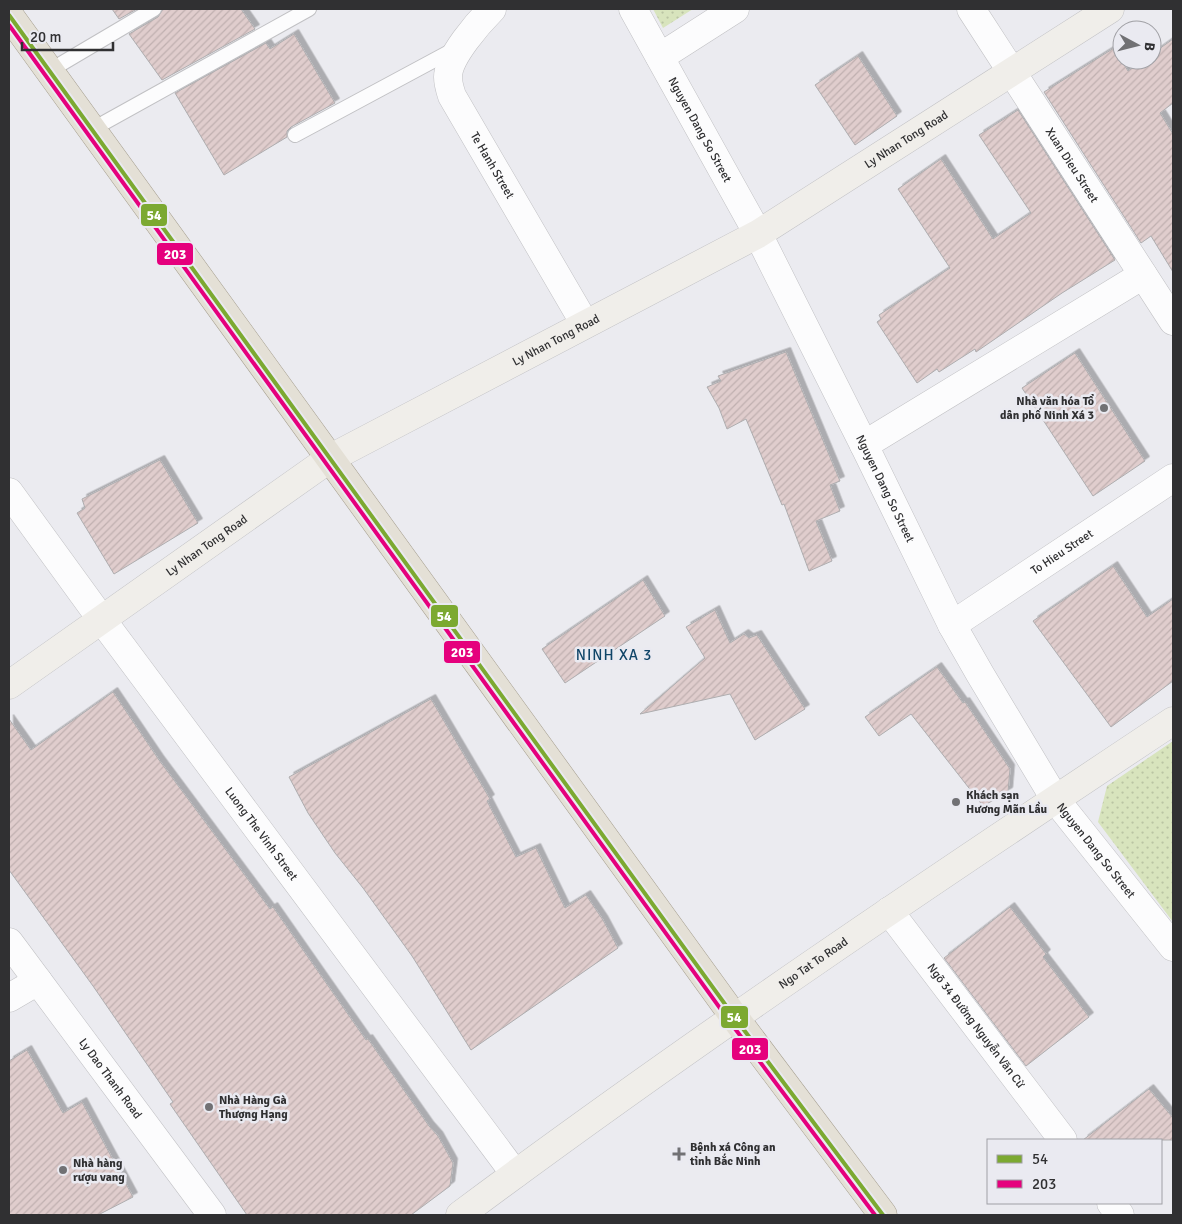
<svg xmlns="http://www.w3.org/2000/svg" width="1182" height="1224" viewBox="0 0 1182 1224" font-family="Signika,sans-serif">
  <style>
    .park { fill: url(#park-dots) }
    .building { fill: url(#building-hatch); stroke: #aeadaf; filter: url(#shadow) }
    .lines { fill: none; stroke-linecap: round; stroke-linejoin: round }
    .lane-casing { stroke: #c1c1c4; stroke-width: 16 }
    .street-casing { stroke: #c1c1c4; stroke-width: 29 }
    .secondary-casing { stroke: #c1c1c4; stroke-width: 29 }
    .primary-casing { stroke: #a49d8e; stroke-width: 29 }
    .lane { stroke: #fcfcfd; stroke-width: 14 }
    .street { stroke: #fcfcfd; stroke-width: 28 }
    .secondary { stroke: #f0eeea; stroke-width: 28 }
    .primary { stroke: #e4e0d6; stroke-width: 28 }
    .bus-1-casing { stroke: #eaeaf1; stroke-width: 8 }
    .bus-2-casing { stroke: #eaeaf1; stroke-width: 8 }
    .bus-1 { stroke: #7ca931; stroke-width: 4 }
    .bus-2 { stroke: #e5007d; stroke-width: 4 }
    .poi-dot { fill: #717174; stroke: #eaeaf1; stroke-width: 2 }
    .labels { text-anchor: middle; stroke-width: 5; stroke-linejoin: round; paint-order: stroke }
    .street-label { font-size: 12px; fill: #303032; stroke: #eaeaf1 }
    .poi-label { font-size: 12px; font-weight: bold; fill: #303032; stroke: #eaeaf1; text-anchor: start }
    .quarter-label { font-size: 15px; letter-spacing: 1px; fill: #104568; stroke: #eaeaf1 }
    .line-badge { stroke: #eaeaf1; stroke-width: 2 }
    .badge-label { font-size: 14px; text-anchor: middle; font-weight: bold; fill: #fff }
  </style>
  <defs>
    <pattern id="park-dots" width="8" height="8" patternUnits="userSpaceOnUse" patternTransform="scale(1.25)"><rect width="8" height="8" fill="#d8e4bd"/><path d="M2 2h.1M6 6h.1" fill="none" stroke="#bac4a3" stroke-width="1.8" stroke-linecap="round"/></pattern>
    <pattern id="building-hatch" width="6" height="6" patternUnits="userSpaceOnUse" patternTransform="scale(1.25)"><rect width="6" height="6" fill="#e0cdcd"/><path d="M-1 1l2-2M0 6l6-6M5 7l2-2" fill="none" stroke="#c0b0b0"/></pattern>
    <filter id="shadow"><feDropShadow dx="4.5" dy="-4.5" stdDeviation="0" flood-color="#0004"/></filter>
  </defs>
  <rect width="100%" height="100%" fill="#ebebf0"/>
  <path class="park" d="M653,9h40l-30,19z
    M1173,741v181l-75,-100 9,-36z"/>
  <path class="building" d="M112,9h25l-18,10z
    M163,9h78l14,20 -93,51 -33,-46 29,-17z
    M294,34l41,69 -44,24 -4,4v6l-63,38 -49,-82 91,-50 4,6z
    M1173,39v64l-13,10 13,21v138l-22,-36 -10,7 -97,-151 70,-44 14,23 16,-11h8v-6z
    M858,56l39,60 -42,29 -40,-60z
    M1018,110l97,150 -53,33 -86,59 -1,-3 -36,23 -2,-3 -20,14 -40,-61 4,-3 -2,-4 71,-47 -52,-79 43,-30 52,80 38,-26 -52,-78z
    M786,352l54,129 -10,4 10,26 -24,10 16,40 -23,10 -25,-67 -2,1 -36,-86 -19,10 -8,-21 -12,-21 14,-6 -3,-5z
    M1075,353l70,108 -52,35 -71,-108z
    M160,460l38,63 -84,51 -37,-61 8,-5 -3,-9z
    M1113,566l34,51 26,-18v82l-62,46 -78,-106z
    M643,580l22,36 -100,67 -23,-34z
    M715,610l15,33 14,-9 5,4 8,-3 48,74 -50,31 -25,-46 -90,20 65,-56 -19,-31z
    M937,667l26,36 2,-1 45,67 -2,23 -25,14 -72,-92 -32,22 -14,-19z
    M113,692l46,68 111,149 3,-2 93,133 2,-1 61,87 9,10 15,27 -3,23 -39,29h-164l-77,-111 3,-2 -80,-116 -84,-116v-151l22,31z
    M431,699l59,100 -3,2 29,56 20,-9 29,60 21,-13 17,25 15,28 -147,102 -59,-94 -49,-68 -28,-35 -27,-40 -19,-36z
    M1010,907l36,47 -3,3 46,60 -63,49 -82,-108z
    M27,1050l36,63 19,-11 51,95 -35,18h-89v-154z
    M1149,1089l24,29v22h-90z"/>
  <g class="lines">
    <defs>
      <path id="lane" d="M49,71l105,-62
        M91,130l218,-121
        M295,135l160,-86"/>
      <g id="street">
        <path id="s1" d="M492,9c-13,13 -44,48 -44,68 0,6 2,13 4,19l133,228"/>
        <path id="s2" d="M633,9l125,225 106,211 88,180 28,49 75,125 118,148"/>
        <path id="s3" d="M971,9l202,312"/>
        <path d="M660,57l75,-48"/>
        <path d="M864,445l279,-170"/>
        <path id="s4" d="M9,492l93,128 413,554"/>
        <path id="s5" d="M952,625l221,-147"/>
        <path id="s6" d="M889,911l174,229"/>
        <path id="s7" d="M9,942l203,273"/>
        <path d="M9,998l29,-17"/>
        <path d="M1111,1203l9,12"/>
      </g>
      <g id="secondary">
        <path id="s8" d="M9,685l320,-226 429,-225 352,-225"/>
        <path id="s9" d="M460,1215c232,-173 472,-334 713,-494"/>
      </g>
      <path id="primary" d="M9,15l726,1003 148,197"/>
    </defs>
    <use href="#lane" class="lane-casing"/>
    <use href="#street" class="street-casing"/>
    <use href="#secondary" class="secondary-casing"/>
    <use href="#primary" class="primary-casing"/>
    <use href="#lane" class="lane"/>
    <use href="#street" class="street"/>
    <use href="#secondary" class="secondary"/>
    <use href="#primary" class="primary"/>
    <defs>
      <path id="bus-1" d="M9,15l726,1003 148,197"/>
      <path id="bus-2" d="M9,25l721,997 145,193"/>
    </defs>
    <use href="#bus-1" class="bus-1-casing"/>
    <use href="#bus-2" class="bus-2-casing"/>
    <use href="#bus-1" class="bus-1"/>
    <use href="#bus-2" class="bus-2"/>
  </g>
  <g class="poi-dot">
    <circle cx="1104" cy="408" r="5"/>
    <circle cx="956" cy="802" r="5"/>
    <circle cx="209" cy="1107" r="5"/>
    <path d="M676.5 1146.5h5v5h5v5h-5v5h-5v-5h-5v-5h5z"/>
    <circle cx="63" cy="1170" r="5"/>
  </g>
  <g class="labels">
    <g class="street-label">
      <text dy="4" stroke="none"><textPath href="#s2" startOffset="138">Nguyen Dang So Street</textPath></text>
      <text dy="4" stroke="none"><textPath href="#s8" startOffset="1052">Ly Nhan Tong Road</textPath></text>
      <text dy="4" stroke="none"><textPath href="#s3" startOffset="186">Xuan Dieu Street</textPath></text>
      <text dy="4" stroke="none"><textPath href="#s1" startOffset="182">Te Hanh Street</textPath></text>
      <text dy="4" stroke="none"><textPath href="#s8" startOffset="648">Ly Nhan Tong Road</textPath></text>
      <text dy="4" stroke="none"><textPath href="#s2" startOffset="542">Nguyen Dang So Street</textPath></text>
      <text dy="4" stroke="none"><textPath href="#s8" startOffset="242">Ly Nhan Tong Road</textPath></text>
      <text dy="4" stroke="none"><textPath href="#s5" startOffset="132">To Hieu Street</textPath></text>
      <text dy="4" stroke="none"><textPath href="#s4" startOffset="425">Luong The Vinh Street</textPath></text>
      <text dy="4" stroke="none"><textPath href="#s2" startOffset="962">Nguyen Dang So Street</textPath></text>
      <text dy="4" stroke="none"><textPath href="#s9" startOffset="434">Ngo Tat To Road</textPath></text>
      <text dy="4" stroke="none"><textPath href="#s6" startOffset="144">Ngõ 34 Đường Nguyễn Văn Cừ</textPath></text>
      <text dy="4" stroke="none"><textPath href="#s7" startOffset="170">Ly Dao Thanh Road</textPath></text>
    </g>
    <g class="poi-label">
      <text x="1094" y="405" text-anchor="end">Nhà văn hóa Tổ<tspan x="1094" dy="14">dân phố Ninh Xá 3</tspan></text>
      <text x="966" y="799">Khách sạn<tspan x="966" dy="14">Hương Mãn Lầu</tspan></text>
      <text x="219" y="1104">Nhà Hàng Gà<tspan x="219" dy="14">Thượng Hạng</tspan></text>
      <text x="690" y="1151">Bệnh xá Công an<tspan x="690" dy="14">tỉnh Bắc Ninh</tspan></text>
      <text x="73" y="1167">Nhà hàng<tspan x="73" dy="14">rượu vang</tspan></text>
    </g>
    <g class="quarter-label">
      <text x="614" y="660">NINH XA 3</text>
    </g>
  </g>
  <g class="line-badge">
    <rect x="140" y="203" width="28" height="24" rx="5" fill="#7ca931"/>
    <rect x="156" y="242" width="38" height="24" rx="5" fill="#e5007d"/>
    <rect x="430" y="604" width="29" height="24" rx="5" fill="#7ca931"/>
    <rect x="443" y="640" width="38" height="24" rx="5" fill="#e5007d"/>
    <rect x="720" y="1005" width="29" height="24" rx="5" fill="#7ca931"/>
    <rect x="731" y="1037" width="38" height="24" rx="5" fill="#e5007d"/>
  </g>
  <g class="badge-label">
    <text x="154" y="220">54</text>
    <text x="175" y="259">203</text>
    <text x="444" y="621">54</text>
    <text x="462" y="657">203</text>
    <text x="734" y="1022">54</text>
    <text x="750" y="1054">203</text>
  </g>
  <rect width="1182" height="1224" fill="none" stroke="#303032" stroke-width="20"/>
  <rect x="987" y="1139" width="175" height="65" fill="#eaeaf1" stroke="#a0a0a5"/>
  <rect x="997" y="1155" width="25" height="8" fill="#7ca931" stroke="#a0a0a5"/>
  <text x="1032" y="1164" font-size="15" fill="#303032">54</text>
  <rect x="997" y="1180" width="25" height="8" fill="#e5007d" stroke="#a0a0a5"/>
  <text x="1032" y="1189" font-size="15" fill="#303032">203</text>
  <g transform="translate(1137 45) rotate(97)"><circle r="24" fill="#eaeaf1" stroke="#a0a0a5"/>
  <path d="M0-4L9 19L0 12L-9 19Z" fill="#717174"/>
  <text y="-8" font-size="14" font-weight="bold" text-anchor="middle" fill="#303032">B</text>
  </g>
  <path d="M22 42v8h91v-8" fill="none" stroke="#303032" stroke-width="2.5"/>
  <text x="30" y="42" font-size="15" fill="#303032" stroke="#eaeaf1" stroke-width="4" paint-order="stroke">20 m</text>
</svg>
